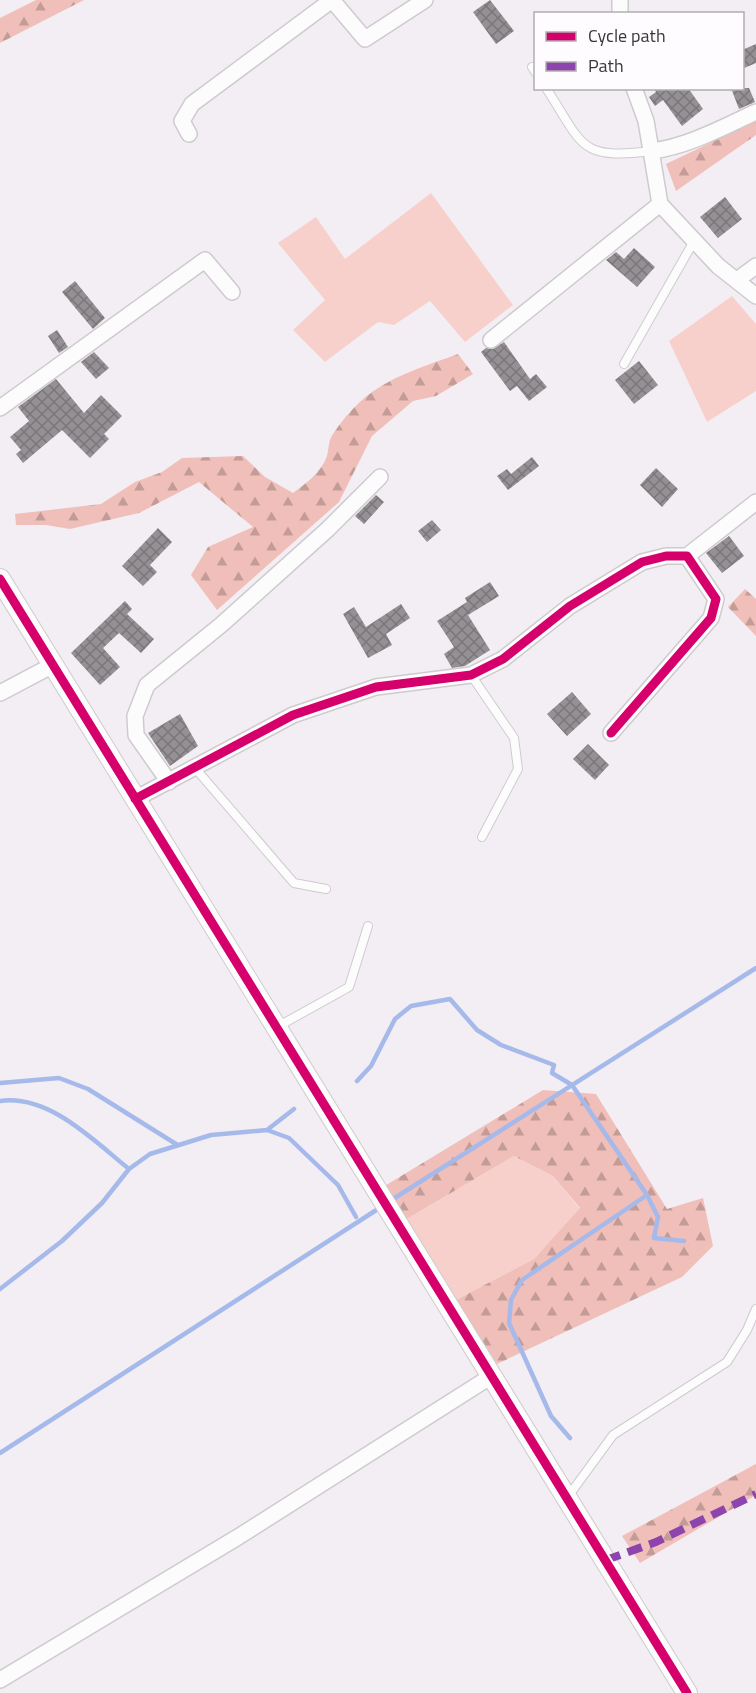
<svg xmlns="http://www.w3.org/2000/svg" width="756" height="1693" viewBox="0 0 756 1693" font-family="'Titillium Web',sans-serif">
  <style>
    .green { fill: #f8d0cb }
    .forest { fill: url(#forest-firs) }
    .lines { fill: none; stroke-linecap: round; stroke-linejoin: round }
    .stream { stroke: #a5b9ea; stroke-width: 4.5 }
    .building { fill: url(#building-cross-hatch) }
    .service-casing { stroke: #cecbce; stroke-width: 10 }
    .minor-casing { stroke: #cecbce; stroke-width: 18 }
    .tertiary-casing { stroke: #cecbce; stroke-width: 22 }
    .service { stroke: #fdfcfd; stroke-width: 8 }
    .minor { stroke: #fdfcfd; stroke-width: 15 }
    .tertiary { stroke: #fdfcfd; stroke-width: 20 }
    .quiet { stroke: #8e44ad; stroke-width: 8; stroke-dasharray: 15 8; stroke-linecap: butt }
    .cycleway-casing { stroke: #fffcff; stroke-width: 13 }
    .cycleway { stroke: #d6006c; stroke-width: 9 }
  </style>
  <defs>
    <pattern id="forest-firs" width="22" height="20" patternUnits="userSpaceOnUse" patternTransform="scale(1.5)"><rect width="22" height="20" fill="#f0bfb9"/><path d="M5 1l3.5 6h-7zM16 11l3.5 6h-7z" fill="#c39c97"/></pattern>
    <pattern id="building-cross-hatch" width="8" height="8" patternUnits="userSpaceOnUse" patternTransform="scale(1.5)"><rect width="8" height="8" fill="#949093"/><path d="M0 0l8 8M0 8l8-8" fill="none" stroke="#7a7679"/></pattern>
  </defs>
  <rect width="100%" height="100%" fill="#f3eef3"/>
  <path class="green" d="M431,193l82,112 -48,37 -35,-41 -36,24 -16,-3 -53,40 -32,-32 32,-30 -47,-57 38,-26 29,42z
    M732,296l24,28v67l-49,31 -38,-81z
    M514,1156l39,20 27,33 -46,50 -78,41 -51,-80z"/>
  <path class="forest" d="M36,0h48l-84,43v-25z
    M756,121v14l-80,56 -10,-27z
    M458,354l15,20 -37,22 -23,5 -41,35 -33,66 -122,108 -26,-35 17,-28 45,-20 -54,-45 -60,31 -69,16 -24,-4h-30l-1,-11 86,-10 34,-22 27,-10 20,-14 61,-2 22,21 28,16c13,-10 28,-20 34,-37 2,-7 1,-15 6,-22 34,-51 70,-60 125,-80z
    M745,589l11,10v37l-28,-29z
    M543,1090l53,4 71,115 36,-11 10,48 -31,31 -185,87 -41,-64 78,-41 46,-51 -27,-32 -39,-20 -109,64 -22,-33z
    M756,1464v31l-116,68 -18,-27z"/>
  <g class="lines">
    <path class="stream" d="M357,1081l14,-15 24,-47 16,-13 39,-7 27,31 24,15 53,20 -2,8 20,12 75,110 11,22 -4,21 30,3
      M0,1083l59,-5 29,11 88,55
      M0,1101c49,-7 94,40 129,68
      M267,1130l27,-21
      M390,1201l366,-233
      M0,1289l62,-48 40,-38 27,-34 21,-15 61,-19 56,-5 22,8 49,47 18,32
      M570,1438l-19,-22 -42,-93 2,-23 11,-20 125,-85
      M0,1453l381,-246"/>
  </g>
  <path class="building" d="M490,0l24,31 -18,13 -23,-32z
    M756,44v19l-14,6v-19z
    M654,88h34l15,21 -21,17 -19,-26 -8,6 -6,-9 7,-5z
    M731,88h18l6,14 -16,7z
    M725,197l17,22 -24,19 -18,-21z
    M634,248l21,19 -18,20 -31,-27 10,-8 8,7z
    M75,281l30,37 -12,11 -31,-37z
    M57,330l11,17 -9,6 -11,-17z
    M504,342l26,37 6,-5 11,13 -18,14 -12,-15 -7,5 -29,-39 5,-4 7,1z
    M94,352l15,16 -13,11 -15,-17z
    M639,361l19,24 -24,19 -19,-24z
    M56,379l28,34 17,-18 21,21 -18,18 5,5 -19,19 -28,-28 -39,33 -7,-9 5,-4 -11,-13 19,-16 -11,-14z
    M532,457l7,9 -31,24 -11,-14 10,-7 4,5z
    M656,468l22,21 -16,18 -22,-22z
    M376,495l8,7 -20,22 -9,-8z
    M432,520l9,10 -14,12 -9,-11z
    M158,528l14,14 -22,23 7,7 -14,14 -21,-20z
    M729,536l15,20 -22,17 -16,-20z
    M490,582l9,14 -31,19 22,35 -25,16 -13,2 -8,-14 10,-7 -17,-26 30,-19 -2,-4z
    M125,601l7,8 -5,5 27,25 -13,14 -22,-20 -16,15 17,19 -20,18 -29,-32z
    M401,604l9,14 -24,16 6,11 -24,13 -25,-44 11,-7 12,20z
    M572,692l19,22 -24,22 -20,-22z
    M180,714l18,32 -28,20 -22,-33z
    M588,744l21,21 -14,15 -22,-21z"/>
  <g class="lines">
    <defs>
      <path id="service" d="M532,67l4,6
        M546,88c38,58 32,72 106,63
        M624,364l70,-123
        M471,675l43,63 4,31 -36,68
        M195,768l99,115 32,6
        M277,1027l72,-40 19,-61
        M567,1498l46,-63 114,-73 20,-32 9,-21"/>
      <path id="minor" d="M620,0v14
        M634,88l12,33 14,83 58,62 38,30
        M189,134l-7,-13 10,-17 140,-104 33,39 60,-39
        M652,151c37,-5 71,-24 104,-39
        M737,280l19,-14
        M491,340l169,-136
        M0,408l205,-148 27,32
        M687,556l69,-54
        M0,693l53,-28
        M169,782l-33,-47 -1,-19 12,-31 74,-60 107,-96 52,-52
        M135,799l158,-84 83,-28 95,-12 32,-16 67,-53 72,-44 24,-6h21l29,43 -5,19 -100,115
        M0,1680l238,-143 252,-160"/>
      <path id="tertiary" d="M0,579l687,1114"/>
    </defs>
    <use href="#service" class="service-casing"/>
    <use href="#minor" class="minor-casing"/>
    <use href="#tertiary" class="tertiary-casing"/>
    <use href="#service" class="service"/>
    <use href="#minor" class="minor"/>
    <use href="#tertiary" class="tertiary"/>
    <path class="quiet" d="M606,1560l50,-18 100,-48"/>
    <defs>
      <path id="cycleway" d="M0,579l687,1114
        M135,799l158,-84 83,-28 95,-12 32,-16 67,-53 72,-44 24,-6h21l29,43 -5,19 -100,115"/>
    </defs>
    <use href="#cycleway" class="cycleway-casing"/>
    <use href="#cycleway" class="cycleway"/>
  </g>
  <rect x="534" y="12" width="210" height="78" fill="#fffcff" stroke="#b0adb0" stroke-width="1.5"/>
  <rect x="546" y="32" width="30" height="9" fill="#d6006c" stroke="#b0adb0" stroke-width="1.5"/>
  <text x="588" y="42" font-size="18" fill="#393639">Cycle path</text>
  <rect x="546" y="62" width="30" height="9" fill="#8e44ad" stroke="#b0adb0" stroke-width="1.5"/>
  <text x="588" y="72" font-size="18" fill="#393639">Path</text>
</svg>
